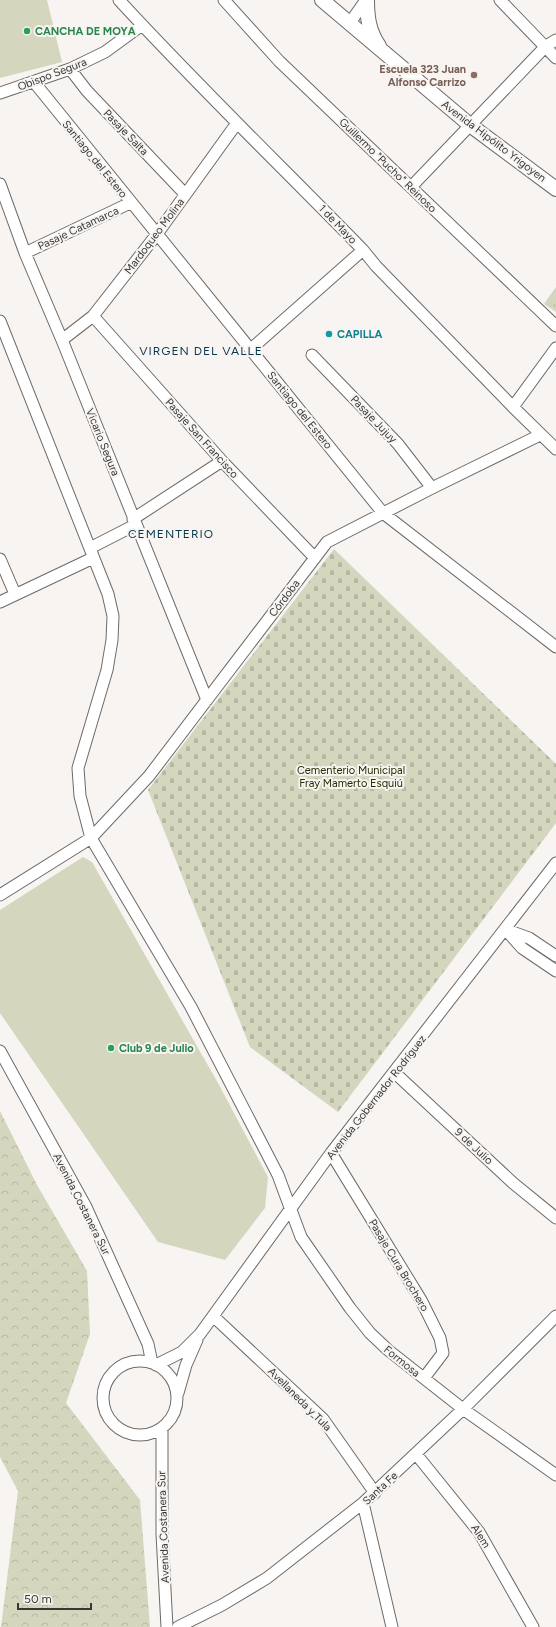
<svg xmlns="http://www.w3.org/2000/svg" width="556" height="1627" viewBox="0 0 556 1627" font-family="Figtree,sans-serif">
  <style>
    .grass { fill: url(#grass-tufts) }
    .forest { fill: url(#forest-crowns) }
    .cemetery { fill: url(#cemetery-stones) }
    .pitch { fill: #d4d6be }
    .lines { fill: none; stroke-linecap: round; stroke-linejoin: round }
    .minor-casing { stroke: #6d6a68; stroke-width: 13 }
    .major-casing { stroke: #6d6a68; stroke-width: 16 }
    .minor { stroke: #fff; stroke-width: 11 }
    .major { stroke: #fff; stroke-width: 14 }
    .leisure-dot { fill: #2e9e5b; stroke: #f7f4f1; stroke-width: 1.5 }
    .education-dot { fill: #8d6e63; stroke: #f7f4f1; stroke-width: 1.5 }
    .culture-dot { fill: #0f9aa8; stroke: #f7f4f1; stroke-width: 1.5 }
    .labels { text-anchor: middle; stroke-width: 4; stroke-linejoin: round; paint-order: stroke }
    .leisure-label { font-size: 11px; font-weight: bold; fill: #27864d; stroke: #f7f4f1; text-anchor: start }
    .education-label { font-size: 11px; font-weight: bold; fill: #785e54; stroke: #f7f4f1; text-anchor: end }
    .street-label { font-size: 11px; fill: #383736; stroke: #f7f4f1 }
    .culture-label { font-size: 11px; font-weight: bold; fill: #0d838f; stroke: #f7f4f1; text-anchor: start }
    .park-label { font-size: 11px; fill: #2a2c02; stroke: #f7f4f1 }
    .neighbourhood-label { font-size: 12px; letter-spacing: 1px; fill: #09384d; stroke: #f7f4f1 }
  </style>
  <defs>
    <pattern id="grass-tufts" width="24" height="20" patternUnits="userSpaceOnUse"><rect width="24" height="20" fill="#d4d6be"/><path d="M3 7l-1-3M5 7V3M7 7l1-3M15 17l-1-3M17 17v-4M19 17l1-3" fill="none" stroke="#b7b8a4"/></pattern>
    <pattern id="forest-crowns" width="20" height="18" patternUnits="userSpaceOnUse"><rect width="20" height="18" fill="#d4d6be"/><path d="M2 6a3 3 0 1 1 6 0M12 15a3 3 0 1 1 6 0" fill="none" stroke="#b7b8a4"/></pattern>
    <pattern id="cemetery-stones" width="16" height="16" patternUnits="userSpaceOnUse"><rect width="16" height="16" fill="#d4d6be"/><path d="M2 7V4a2 2 0 0 1 4 0v3zM10 15v-3a2 2 0 0 1 4 0v3z" fill="#b7b8a4"/></pattern>
  </defs>
  <rect width="100%" height="100%" fill="#f7f4f1"/>
  <path class="grass" d="M556,287v25l-12,-8z"/>
  <path class="forest" d="M0,1111l37,74 50,86 3,63 -24,69 74,97 10,127h-149l17,-136 -18,-34z"/>
  <path class="cemetery" d="M334,549l222,215v59l-218,289 -88,-65 -102,-257z"/>
  <path class="pitch" d="M0,0h47l15,62 -62,16z
    M83,857l9,5 126,221 50,94 -3,31 -40,52 -67,-18 -158,-229v-103z"/>
  <g class="lines">
    <defs>
      <path id="minor" d="M119,0c79,86 163,167 244,250l13,16 137,141 43,42
        M224,0l55,61 277,265
        M500,0l56,58
        M349,24l17,-24
        M70,69l17,22 98,103
        M34,82l349,431 173,134
        M0,93l70,-24 35,-17 37,-27
        M0,184l25,69 37,87 145,360
        M411,187l135,-141 10,-6
        M25,253l105,-50
        M93,316l129,145 93,97
        M0,321l108,273 5,22 -1,24 -5,30 -29,98 2,28 11,42 100,169 87,168 23,62 49,71 20,25 18,17 75,59 93,66
        M62,340l31,-24 64,-82 80,-111
        M251,349l112,-99
        M312,355l86,89 34,44
        M513,407l43,-59
        M133,519l89,-58
        M90,548l45,-23
        M0,559l15,35
        M0,602l93,-44
        M0,895l91,-57 58,-62 178,-234 105,-54 108,-53
        M505,929l17,19 34,23
        M507,930l22,8 27,18
        M0,1051l86,156 62,137 4,19
        M395,1073l118,110 43,35
        M331,1153l90,147 19,38 3,15 -19,25
        M213,1316l110,103 52,74
        M103 1398a37 37 0 1 1 74 0a37 37 0 1 1-74 0Z
        M156,1365l26,-13 18,-18 131,-181 225,-290
        M178,1393l8,-28 11,-25
        M162,1428v106l5,93
        M416,1454l63,78 54,95
        M363,1503l29,124
        M178,1627l44,-22 45,-27 96,-75 100,-94 93,-93"/>
      <path id="major" d="M322,0l148,125 86,64
        M367,0c0,17 2,32 12,46"/>
    </defs>
    <use href="#minor" class="minor-casing"/>
    <use href="#major" class="major-casing"/>
    <use href="#minor" class="minor"/>
    <use href="#major" class="major"/>
  </g>
  <g class="leisure-dot">
    <circle cx="27" cy="31" r="4"/>
    <circle cx="111" cy="1048" r="4"/>
  </g>
  <circle class="education-dot" cx="474" cy="75" r="4"/>
  <circle class="culture-dot" cx="329" cy="334" r="4"/>
  <g class="labels">
    <g class="leisure-label">
      <text x="35" y="35">CANCHA DE MOYA</text>
      <text x="119" y="1052">Club 9 de Julio</text>
    </g>
    <g class="education-label">
      <text x="466" y="73">Escuela 323 Juan<tspan x="466" dy="13">Alfonso Carrizo</tspan></text>
    </g>
    <g class="street-label">
      <text transform="translate(52 74) rotate(-21)" y="4">Obispo Segura</text>
      <text transform="translate(126 132) rotate(46)" y="4">Pasaje Salta</text>
      <text transform="translate(494 141) rotate(37)" y="4">Avenida Hipólito Yrigoyen</text>
      <text transform="translate(95 159) rotate(51)" y="4">Santiago del Estero</text>
      <text transform="translate(388 165) rotate(44)" y="4">Guillermo "Pucho" Reinoso</text>
      <text transform="translate(338 224) rotate(46)" y="4">1 de Mayo</text>
      <text transform="translate(78 228) rotate(-25)" y="4">Pasaje Catamarca</text>
      <text transform="translate(154 236) rotate(-53)" y="4">Mardoqueo Molina</text>
      <text transform="translate(300 410) rotate(51)" y="4">Santiago del Estero</text>
      <text transform="translate(374 419) rotate(46)" y="4">Pasaje Jujuy</text>
      <text transform="translate(202 438) rotate(48)" y="4">Pasaje San Francisco</text>
      <text transform="translate(103 442) rotate(68)" y="4">Vicario Segura</text>
      <text transform="translate(284 598) rotate(-53)" y="4">Córdoba</text>
      <text transform="translate(376 1097) rotate(-52)" y="4">Avenida Gobernador Rodríguez</text>
      <text transform="translate(474 1146) rotate(43)" y="4">9 de Julio</text>
      <text transform="translate(82 1204) rotate(63)" y="4">Avenida Costanera Sur</text>
      <text transform="translate(399 1265) rotate(59)" y="4">Pasaje Cura Brochero</text>
      <text transform="translate(402 1361) rotate(39)" y="4">Formosa</text>
      <text transform="translate(300 1399) rotate(45)" y="4">Avellaneda y Tula</text>
      <text transform="translate(380 1488) rotate(-43)" y="4">Santa Fe</text>
      <text transform="translate(163 1527) rotate(-92)" y="4">Avenida Costanera Sur</text>
      <text transform="translate(481 1536) rotate(57)" y="4">Alem</text>
    </g>
    <g class="culture-label">
      <text x="337" y="338">CAPILLA</text>
    </g>
    <g class="park-label">
      <text x="351" y="774">Cementerio Municipal<tspan x="351" dy="13">Fray Mamerto Esquiú</tspan></text>
    </g>
    <g class="neighbourhood-label">
      <text x="201" y="355">VIRGEN DEL VALLE</text>
      <text x="171" y="538">CEMENTERIO</text>
    </g>
  </g>
  <path d="M18 1603v6h73v-6" fill="none" stroke="#383736" stroke-width="2"/>
  <text x="24" y="1603" font-size="12" fill="#383736" stroke="#f7f4f1" stroke-width="3" paint-order="stroke">50 m</text>
</svg>
